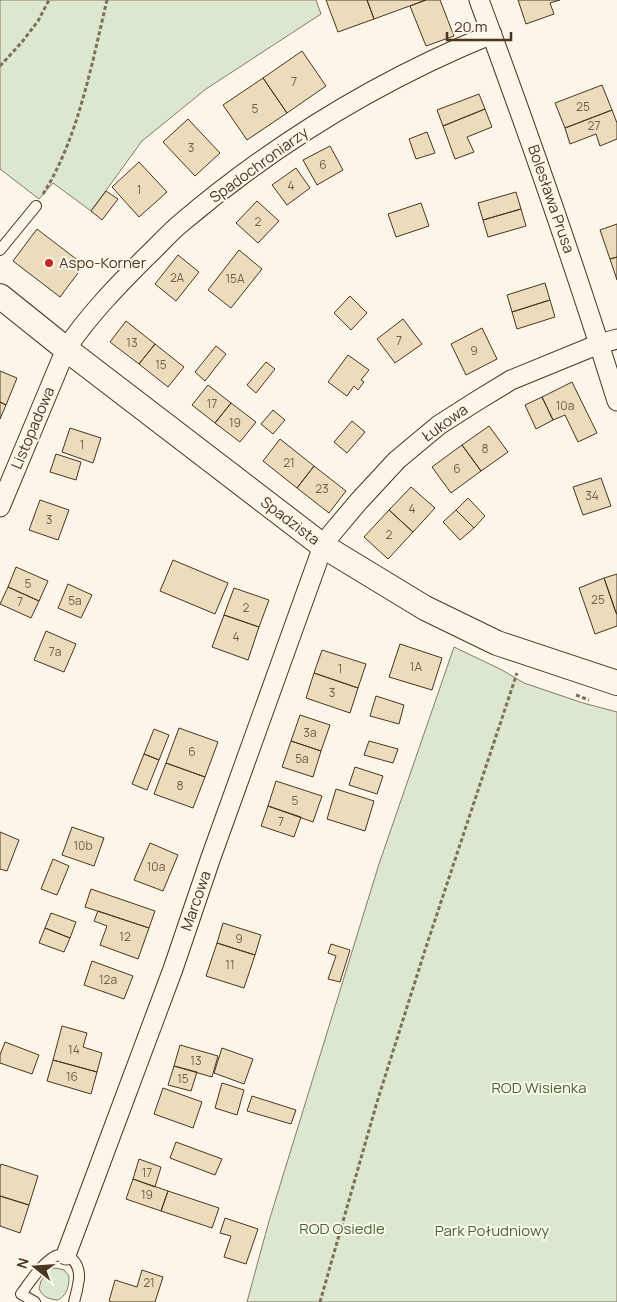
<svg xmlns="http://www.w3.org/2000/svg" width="617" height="1302" viewBox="0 0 617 1302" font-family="Manrope,sans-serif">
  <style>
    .green { fill: #dce7d0; stroke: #887966 }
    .building { fill: #ecdcbc; stroke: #4a3520 }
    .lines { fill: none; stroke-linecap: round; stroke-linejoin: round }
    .service-casing { stroke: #4a3520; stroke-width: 12 }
    .minor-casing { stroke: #4a3520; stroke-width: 21 }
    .tertiary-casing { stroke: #4a3520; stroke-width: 26 }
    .path { stroke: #7f6f5c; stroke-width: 3; stroke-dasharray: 4 2.5; stroke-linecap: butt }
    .service { stroke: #fbf6e9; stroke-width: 10 }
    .minor { stroke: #fbf6e9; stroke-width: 19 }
    .tertiary { stroke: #fbf6e9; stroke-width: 24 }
    .poi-dot { fill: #c62828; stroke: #fbf6e9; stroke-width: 2 }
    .labels { text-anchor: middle; stroke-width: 4; stroke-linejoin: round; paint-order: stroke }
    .number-label { font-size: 12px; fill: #725f47 }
    .street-label { font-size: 15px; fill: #4a3520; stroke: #fbf6e9 }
    .poi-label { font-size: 15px; fill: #4a3520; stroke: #fbf6e9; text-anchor: start }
    .park-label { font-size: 15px; fill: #436837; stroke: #fbf6e9 }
  </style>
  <rect width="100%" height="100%" fill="#fbf6e9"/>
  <path class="green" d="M0,0h316l5,14 -115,75 -64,52 -51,70 -38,-28 -14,16 -39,-30z
    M454,647l48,23 22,13 59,20 34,9v590h-370l22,-81 110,-357z
    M56,1268l8,2 5,6c0,10 -1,18 -11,24 -9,-1 -14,-2 -19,-11l2,-8 9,-12z"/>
  <path class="building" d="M326,0h41l7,19 -36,13z
    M367,0h59l-52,19z
    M426,0h14l14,36 -28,10 -16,-40z
    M518,0h42l-10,3 4,11 -28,10z
    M302,51l24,35 -39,27 -24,-35z
    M263,78l24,35 -40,27 -24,-35z
    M602,85l10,25 -47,18 -10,-25z
    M479,94l6,15 -42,17 -6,-16z
    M485,109l7,18 -25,10 7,15 -19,7 -12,-33z
    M612,110l5,13v16l-17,7 -4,-12 -26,10 -5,-16z
    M188,119l32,34 -25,23 -32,-34z
    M427,132l8,21 -19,6 -7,-20z
    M330,146l13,24 -26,15 -14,-25z
    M139,162l28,30 -28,25 -27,-30z
    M296,168l14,20 -23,17 -15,-20z
    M106,191l12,8 -16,21 -11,-9z
    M516,192l5,17 -38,11 -5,-17z
    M257,201l22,20 -21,22 -22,-20z
    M421,203l8,23 -33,11 -8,-23z
    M521,209l5,17 -38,11 -5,-17z
    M617,224v33l-7,2 -10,-29z
    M37,229l47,36 -24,32 -47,-36z
    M239,250l23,19 -31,39 -23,-18z
    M178,255l21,17 -23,29 -21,-17z
    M617,257v23l-7,-21z
    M545,283l5,17 -38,12 -5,-17z
    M350,296l17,17 -16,17 -17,-17z
    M550,300l5,17 -38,12 -5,-17z
    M403,319l19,25 -27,19 -18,-24z
    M126,321l29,23 -16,20 -29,-22z
    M482,328l15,31 -31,16 -15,-31z
    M155,344l29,23 -16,20 -29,-23z
    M216,346l10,8 -21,27 -10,-9z
    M348,355l21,15 -8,10 3,2 -6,8 -4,-4 -7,10 -19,-14z
    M266,362l9,7 -19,24 -9,-8z
    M0,371l17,7 -11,27 -6,-3z
    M572,382l25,51 -19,9 -13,-27 -12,5 -11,-23z
    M208,385l23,18 -16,20 -23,-18z
    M542,397l11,23 -17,9 -11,-24z
    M0,402l6,3 -6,14z
    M231,403l25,19 -16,20 -25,-19z
    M273,410l12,10 -12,14 -12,-10z
    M352,421l13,11 -18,21 -13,-11z
    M489,426l19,26 -27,19 -19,-26z
    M70,428l31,10 -8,25 -31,-11z
    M280,439l34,27 -17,22 -34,-27z
    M462,445l19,26 -30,22 -19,-26z
    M56,454l25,8 -5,18 -26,-8z
    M314,466l32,25 -17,22 -32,-25z
    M601,478l10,28 -28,9 -10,-28z
    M411,487l24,21 -22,24 -24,-22z
    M468,498l17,18 -11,12 -18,-18z
    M40,500l29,10 -11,30 -29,-10z
    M389,510l24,22 -25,27 -24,-22z
    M456,510l18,18 -14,12 -17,-18z
    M173,560l55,23 -13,31 -55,-23z
    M16,567l32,14 -9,20 -31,-14z
    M617,574v39h-1l-12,-35z
    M604,578l13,37v11l-22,8 -16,-46z
    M68,584l24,11 -11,23 -23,-10z
    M8,587l31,14 -8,17 -31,-14z
    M234,588l35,12 -10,27 -35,-12z
    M224,615l35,12 -11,33 -36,-13z
    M46,631l30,13 -12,28 -30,-12z
    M400,644l42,14 -10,32 -43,-13z
    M322,650l44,14 -8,24 -44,-15z
    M314,673l44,15 -8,25 -44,-15z
    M376,696l28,9 -5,19 -29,-8z
    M300,715l30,10 -9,26 -30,-10z
    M179,728l39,14 -13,35 -39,-14z
    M154,729l15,6 -10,25 -15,-6z
    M291,741l30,10 -8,26 -31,-10z
    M369,741l29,8 -5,14 -29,-8z
    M144,754l15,6 -12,30 -15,-6z
    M166,763l39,14 -12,31 -39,-14z
    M355,767l28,9 -6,18 -28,-9z
    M276,781l46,15 -9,26 -45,-16z
    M336,789l38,12 -9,30 -38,-12z
    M268,806l33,11 -7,20 -33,-11z
    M72,827l32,11 -10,28 -32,-11z
    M0,832l19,8 -12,31 -7,-2z
    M150,843l28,12 -15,36 -29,-11z
    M53,859l16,7 -12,29 -16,-6z
    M91,889l64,22 -6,17 -64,-21z
    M98,911l51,17 -11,31 -38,-14 7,-19 -13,-5z
    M51,913l25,9 -6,16 -25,-10z
    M223,923l38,12 -6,20 -38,-12z
    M45,928l25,10 -6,14 -25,-9z
    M217,943l38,12 -11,33 -38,-12z
    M331,944l19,6 -10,32 -12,-3 8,-23 -8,-3z
    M92,961l41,15 -9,23 -40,-14z
    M62,1026l25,7 -4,14 19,6 -5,19 -44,-12z
    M5,1042l34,13 -7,19 -32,-11v-8z
    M180,1045l38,11 -6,21 -38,-11z
    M222,1048l31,11 -9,25 -30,-11z
    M53,1060l44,12 -6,22 -44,-13z
    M174,1066l23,6 -6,19 -23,-6z
    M222,1083l22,7 -7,25 -22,-7z
    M163,1088l39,14 -9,26 -39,-14z
    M252,1096l44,14 -5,14 -44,-13z
    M176,1142l46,17 -7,16 -45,-17z
    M139,1159l22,8 -6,20 -22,-8z
    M1,1164l37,12 -9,29 -29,-9v-28z
    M133,1179l35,12 -7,20 -35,-12z
    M168,1191l51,17 -7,20 -51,-17z
    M0,1196l29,9 -9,28 -20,-7z
    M225,1218l33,11 -12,35 -22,-7 7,-21 -11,-3z
    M142,1270l21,7 -8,25h-43l-3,-1 6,-21 22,7z"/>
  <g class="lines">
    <defs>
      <path id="service" d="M0,250l36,-44
        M35,1302l-14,-8c9,-12 18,-27 31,-36 16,-10 28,5 27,21 -1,7 -3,16 -5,23"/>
      <path id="minor" d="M479,0c49,132 96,266 138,401
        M0,507l66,-158c22,-33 51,-63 79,-91 12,-11 23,-24 35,-34 93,-79 199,-144 312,-190
        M66,1255l107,-286 37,-109 113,-314 9,-13 27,-32 38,-41 42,-35 36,-23 36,-22 88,-36 18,-5"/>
      <path id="tertiary" d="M0,296l66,53 257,197 102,62 72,35 120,40"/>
    </defs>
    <use href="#service" class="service-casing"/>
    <use href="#minor" class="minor-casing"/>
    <use href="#tertiary" class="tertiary-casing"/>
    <path class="path" d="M0,66l22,-24 16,-21 11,-21
      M43,194c35,-55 49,-131 64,-194
      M576,695l13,5
      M320,1302l57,-200 49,-155 91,-274"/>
    <use href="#service" class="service"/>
    <use href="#minor" class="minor"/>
    <use href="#tertiary" class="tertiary"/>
  </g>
  <circle class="poi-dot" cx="49" cy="263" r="5"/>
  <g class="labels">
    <g class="number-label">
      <text x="294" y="86">7</text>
      <text x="583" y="111">25</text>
      <text x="255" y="113">5</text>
      <text x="594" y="130">27</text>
      <text x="191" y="152">3</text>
      <text x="323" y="169">6</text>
      <text x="291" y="190">4</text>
      <text x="139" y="194">1</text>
      <text x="258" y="226">2</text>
      <text x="177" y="282">2A</text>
      <text x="235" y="283">15A</text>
      <text x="399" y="345">7</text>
      <text x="132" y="347">13</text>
      <text x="474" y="355">9</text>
      <text x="161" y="369">15</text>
      <text x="212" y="408">17</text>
      <text x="565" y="410">10a</text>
      <text x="235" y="427">19</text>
      <text x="82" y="449">1</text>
      <text x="485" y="453">8</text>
      <text x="289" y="467">21</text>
      <text x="457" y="473">6</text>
      <text x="322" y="493">23</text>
      <text x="592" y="500">34</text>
      <text x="412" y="513">4</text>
      <text x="49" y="524">3</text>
      <text x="389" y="539">2</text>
      <text x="28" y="588">5</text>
      <text x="598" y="604">25</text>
      <text x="75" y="605">5a</text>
      <text x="20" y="606">7</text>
      <text x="246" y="612">2</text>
      <text x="236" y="641">4</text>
      <text x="55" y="656">7a</text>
      <text x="416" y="671">1A</text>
      <text x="340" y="673">1</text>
      <text x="332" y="697">3</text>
      <text x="310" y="737">3a</text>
      <text x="192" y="756">6</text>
      <text x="302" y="763">5a</text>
      <text x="180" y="790">8</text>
      <text x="295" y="805">5</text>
      <text x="281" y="826">7</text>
      <text x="83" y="850">10b</text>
      <text x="156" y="871">10a</text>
      <text x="125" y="941">12</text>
      <text x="239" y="943">9</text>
      <text x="230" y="969">11</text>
      <text x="108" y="984">12a</text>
      <text x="74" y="1054">14</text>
      <text x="196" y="1065">13</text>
      <text x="72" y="1081">16</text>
      <text x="183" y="1083">15</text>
      <text x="147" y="1177">17</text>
      <text x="147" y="1199">19</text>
      <text x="149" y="1287">21</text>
    </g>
    <g class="street-label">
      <text transform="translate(259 165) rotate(-36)" y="5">Spadochroniarzy</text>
      <text transform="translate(551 199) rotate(71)" y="5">Bolesława Prusa</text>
      <text transform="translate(445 423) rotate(-36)" y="5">Łukowa</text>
      <text transform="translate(33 428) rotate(-67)" y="5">Listopadowa</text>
      <text transform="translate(290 521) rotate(37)" y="5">Spadzista</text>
      <text transform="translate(196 901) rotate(-71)" y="5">Marcowa</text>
    </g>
    <g class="poi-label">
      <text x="59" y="268">Aspo-Korner</text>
    </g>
    <g class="park-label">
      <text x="539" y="1093">ROD Wisienka</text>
      <text x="342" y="1234">ROD Osiedle</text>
      <text x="492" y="1236">Park Południowy</text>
    </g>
  </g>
  <g transform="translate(35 1267) rotate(287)" stroke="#fbf6e9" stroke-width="4" paint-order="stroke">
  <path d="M0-4L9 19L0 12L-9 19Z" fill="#4a3520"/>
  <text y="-8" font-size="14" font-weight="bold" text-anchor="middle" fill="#4a3520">N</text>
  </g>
  <path d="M447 32v8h64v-8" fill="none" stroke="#4a3520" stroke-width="2.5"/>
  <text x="454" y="32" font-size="15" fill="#4a3520" stroke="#fbf6e9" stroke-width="4" paint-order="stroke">20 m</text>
</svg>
